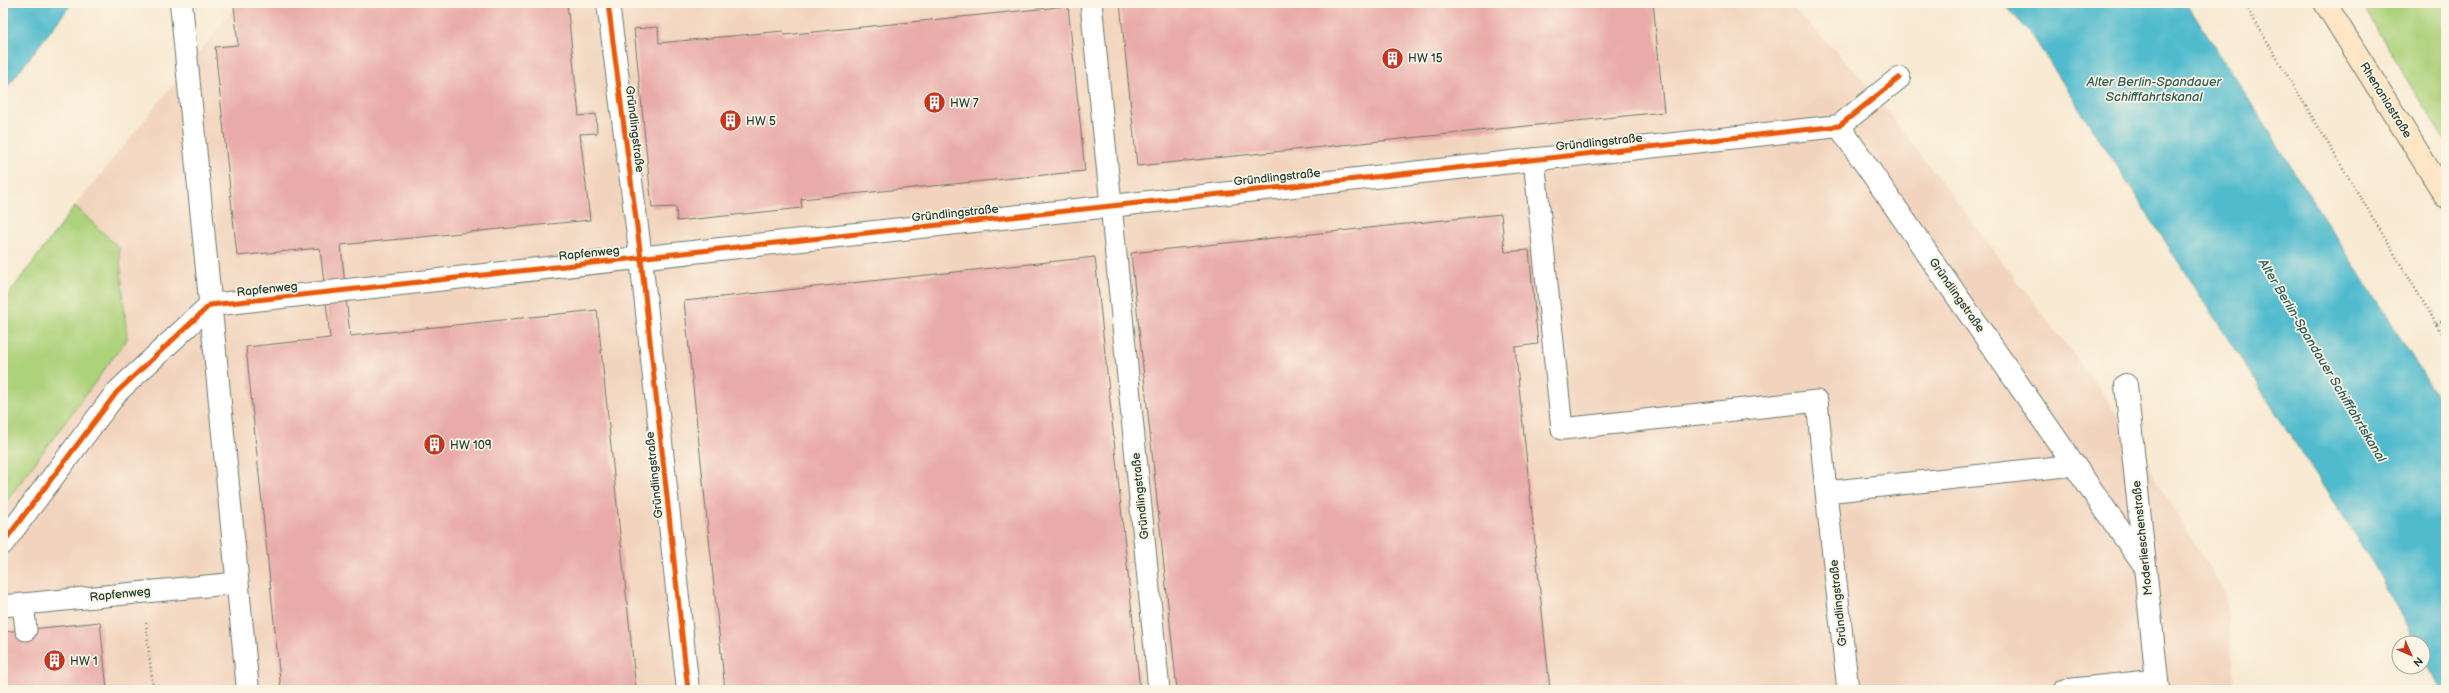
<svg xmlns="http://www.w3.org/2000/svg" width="2449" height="693" viewBox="0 0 2449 693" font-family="'Balsamiq Sans',sans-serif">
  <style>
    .built { fill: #f2d4be }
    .green { fill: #add27b; stroke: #668858 }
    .water { fill: #51bbce; stroke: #387c81 }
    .building { fill: #e9aba9 }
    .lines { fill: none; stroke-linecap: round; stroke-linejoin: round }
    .lane-casing { stroke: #6b7a6c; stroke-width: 23 }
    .street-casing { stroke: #6b7a6c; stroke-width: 24 }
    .secondary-casing { stroke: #6b7a6c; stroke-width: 24 }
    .path { stroke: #6b7a6c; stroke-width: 2.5; stroke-dasharray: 1 3; stroke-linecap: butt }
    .lane { stroke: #fff; stroke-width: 21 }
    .street { stroke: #fff; stroke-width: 22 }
    .secondary { stroke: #fde5c5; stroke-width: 22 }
    .cycleway-casing { stroke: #fcf5e5; stroke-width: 8 }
    .cycleway { stroke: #e8590c; stroke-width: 5 }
    .labels { text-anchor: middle; stroke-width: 3.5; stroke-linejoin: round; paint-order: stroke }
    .poi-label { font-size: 12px; fill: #1f3d34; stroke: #fcf5e5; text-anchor: start }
    .street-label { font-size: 12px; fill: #1f3d34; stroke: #fcf5e5 }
    .water-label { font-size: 13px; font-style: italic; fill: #2c5c5a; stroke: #fcf5e5 }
  </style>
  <rect width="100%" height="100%" fill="#fcf5e5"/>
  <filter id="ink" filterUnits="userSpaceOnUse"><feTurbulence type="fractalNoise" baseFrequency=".025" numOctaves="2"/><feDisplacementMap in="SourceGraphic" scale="8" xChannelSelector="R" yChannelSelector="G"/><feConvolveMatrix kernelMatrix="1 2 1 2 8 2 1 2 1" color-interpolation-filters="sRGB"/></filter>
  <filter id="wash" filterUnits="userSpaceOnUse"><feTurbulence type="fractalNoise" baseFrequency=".012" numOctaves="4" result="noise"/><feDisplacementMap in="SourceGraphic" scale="16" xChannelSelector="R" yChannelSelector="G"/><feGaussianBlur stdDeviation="0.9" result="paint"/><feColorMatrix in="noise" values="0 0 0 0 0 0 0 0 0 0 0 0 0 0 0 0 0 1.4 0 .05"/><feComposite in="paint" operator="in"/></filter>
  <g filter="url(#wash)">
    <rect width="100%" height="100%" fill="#f8ead3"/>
    <path class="built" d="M239,3h1550l75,78 239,312 123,202 9,95h-2232v-388l72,-96z"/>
    <path class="green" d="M2361,3h85v139z
      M75,206l44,42 8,91 -124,167v-204z"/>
    <path class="water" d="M3,3h69l-69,89z
      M2003,3h184l259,407v280h-5l-18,-34v-13h-7l-42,-78 -342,-530z"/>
    <g id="blocks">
      <path class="building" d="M261,3h306l12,113 17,-2 1,19 -17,1 10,86 -249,25 9,91 247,-26 39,380h-355l-35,-343 84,-9 -10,-90 -83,8 -22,-209 23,-2 -4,-39z
        M1120,3h533l11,109 -527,54z
        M1068,6l17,165 -284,28 1,9 -125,13 -1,-14 -24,1 -18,-179 24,-2 1,16 124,-12 1,4z
        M1501,214l4,38 24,-2 9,94 -23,3 35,343h-373l-46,-437z
        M1095,257l45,433h-415l-41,-389z
        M100,622l7,68h-104v-58z"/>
    </g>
  </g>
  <g filter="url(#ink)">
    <use href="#blocks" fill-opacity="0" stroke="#6b7a6c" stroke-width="1"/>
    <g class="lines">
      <defs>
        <path id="lane" d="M1091,3l68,687
          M1534,159l28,270 255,-28 9,91
          M23,604l3,26
          M3,606l234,-23
          M1848,690l-22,-198 249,-27
          M2064,690l93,-10"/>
        <path id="street" d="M181,3l67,687
          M608,3l33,255 47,432
          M1839,126l306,441
          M2126,385l32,305
          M3,543l114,-151 93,-87 1629,-179 60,-48"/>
        <path id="secondary" d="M2325,3l121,194"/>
      </defs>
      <use href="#lane" class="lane-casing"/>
      <use href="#street" class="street-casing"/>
      <use href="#secondary" class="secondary-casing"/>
      <path class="path" d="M2244,3l193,322 9,-7
        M2437,325l9,14
        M146,623l7,67"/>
      <use href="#lane" class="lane"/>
      <use href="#street" class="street"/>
      <use href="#secondary" class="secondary"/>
      <defs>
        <path id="cycleway" d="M608,3l33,255 47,432
          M3,543l114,-151 93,-87 1629,-179 60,-48"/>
      </defs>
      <use href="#cycleway" class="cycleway-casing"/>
      <use href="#cycleway" class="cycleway"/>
    </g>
  </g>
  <defs>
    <symbol id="building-disc" viewBox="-11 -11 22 22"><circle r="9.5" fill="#c8321e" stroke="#fcf5e5"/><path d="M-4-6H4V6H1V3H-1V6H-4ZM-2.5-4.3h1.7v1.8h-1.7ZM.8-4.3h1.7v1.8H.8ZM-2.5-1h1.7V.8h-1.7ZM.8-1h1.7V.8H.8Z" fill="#fff"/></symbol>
  </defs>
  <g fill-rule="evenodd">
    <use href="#building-disc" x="1380" y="46" width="25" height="25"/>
    <use href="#building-disc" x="922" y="90" width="25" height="25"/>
    <use href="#building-disc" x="718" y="108" width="25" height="25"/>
    <use href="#building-disc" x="422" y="432" width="25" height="25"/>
    <use href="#building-disc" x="42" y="648" width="25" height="25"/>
  </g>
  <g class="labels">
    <g class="poi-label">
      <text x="1408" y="62">HW 15</text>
      <text x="950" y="107">HW 7</text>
      <text x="746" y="125">HW 5</text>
      <text x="450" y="449">HW 109</text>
      <text x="70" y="665">HW 1</text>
    </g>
    <g class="street-label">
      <text transform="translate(2386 100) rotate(58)" y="4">Rhenaniastraße</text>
      <text transform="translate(635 129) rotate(83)" y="4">Gründlingstraße</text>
      <text transform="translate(1599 142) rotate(-6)" y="4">Gründlingstraße</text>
      <text transform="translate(1277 177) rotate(-6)" y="4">Gründlingstraße</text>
      <text transform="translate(955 213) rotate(-6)" y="4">Gründlingstraße</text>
      <text transform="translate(589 253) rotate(-6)" y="4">Rapfenweg</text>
      <text transform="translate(267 289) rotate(-6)" y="4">Rapfenweg</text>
      <text transform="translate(1957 295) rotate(55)" y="4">Gründlingstraße</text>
      <text transform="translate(654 475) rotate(-96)" y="4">Gründlingstraße</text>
      <text transform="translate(1140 496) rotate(-96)" y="4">Gründlingstraße</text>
      <text transform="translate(2142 538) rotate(-96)" y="4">Moderlieschenstraße</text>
      <text transform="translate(120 594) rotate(-6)" y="4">Rapfenweg</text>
      <text transform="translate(1838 603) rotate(-96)" y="4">Gründlingstraße</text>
    </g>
    <g class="water-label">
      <text x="2154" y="86">Alter Berlin-Spandauer<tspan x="2154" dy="15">Schifffahrtskanal</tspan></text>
      <text transform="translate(2323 360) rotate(59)" y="5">Alter Berlin-Spandauer Schifffahrtskanal</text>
    </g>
  </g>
  <rect width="2449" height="693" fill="none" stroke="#fcf5e5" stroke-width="16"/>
  <g transform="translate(2411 655) rotate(135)"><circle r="19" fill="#fcf5e5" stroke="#a4ab9e"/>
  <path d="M0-3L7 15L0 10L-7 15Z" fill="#c8321e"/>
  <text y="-6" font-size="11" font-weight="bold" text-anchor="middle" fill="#1f3d34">N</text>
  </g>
</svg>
